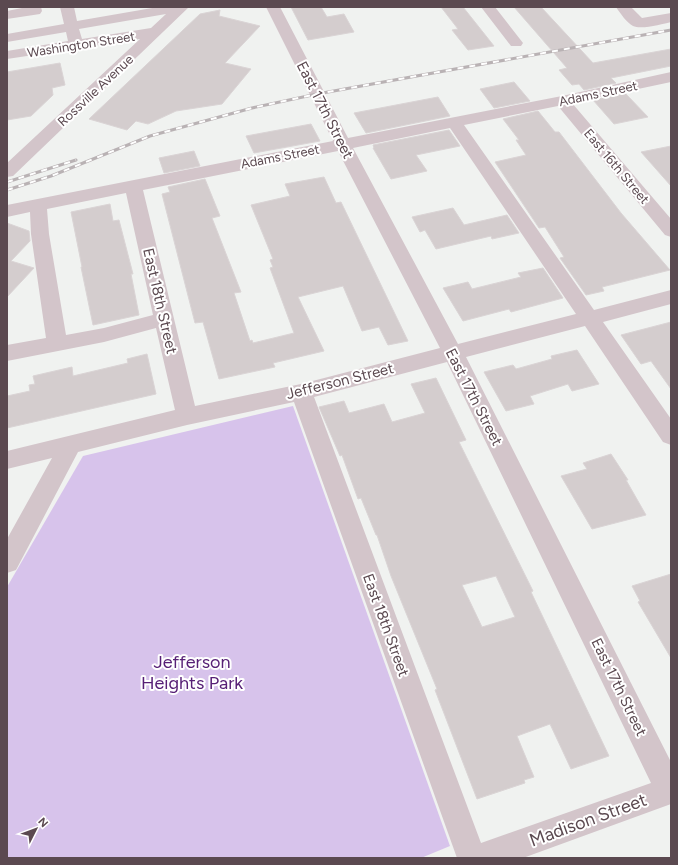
<svg xmlns="http://www.w3.org/2000/svg" width="678" height="865" viewBox="0 0 678 865" font-family="Figtree,sans-serif">
  <style>
    .green { fill: #d7c3eb }
    .building { fill: #d4cdce; stroke: #dad4d5; fill-rule: evenodd }
    .lines { fill: none; stroke-linecap: round; stroke-linejoin: round }
    .minor { fill: #d3c5ca; fill-rule: evenodd }
    .rail-casing { stroke: #b9b2b4; stroke-width: 3 }
    .rail { stroke: #fff; stroke-width: 2; stroke-dasharray: 6; stroke-linecap: butt }
    .labels { text-anchor: middle; stroke-width: 4; stroke-linejoin: round; paint-order: stroke }
    .far-street-label { font-size: 13px; fill: #5b4950; stroke: #fff }
    .street-label { font-size: 15px; fill: #5b4950; stroke: #fff }
    .near-park-label { font-size: 18px; fill: #572076; stroke: #fff }
    .near-street-label { font-size: 18px; fill: #5b4950; stroke: #fff }
  </style>
  <rect width="100%" height="100%" fill="#f0f2f0"/>
  <path class="green" d="M293,406l157,440 -29,12h-414v-271l76,-131z"/>
  <path class="building" d="M291,7h30l6,10 17,-3 10,18 -46,8z
    M441,7h22l31,39 -26,4 -16,-20 6,-1z
    M514,7h27l52,56 78,-14v17l-60,12 5,5 -32,7 -5,-6 -7,1 -13,-15 8,-2z
    M220,10l-1,6 41,10 -35,37 26,6 -29,35 -46,7 -28,13 -12,-3 -9,9 -38,-11 111,-105z
    M60,63l5,22 -13,3 1,7 -22,21 -24,4v-48z
    M514,82l16,19 -36,7 -14,-19z
    M625,93l23,24 -34,7 -21,-24z
    M438,97l12,19 -84,17 -12,-20z
    M538,111l17,21h4l62,81 49,57 -68,17 2,4 -18,4 -26,-37 4,-1 -19,-30 -6,1 -44,-66 31,-7 -10,-15h3l-16,-21z
    M311,124l9,17 -66,12 -8,-17z
    M449,130l11,16 -44,9 11,16 -36,8 -18,-31h1l-1,-3z
    M671,146v40l-30,-34z
    M194,151l6,15 -36,7 -5,-15z
    M324,177l12,26 5,-1 67,139 -20,4 -9,-18 -17,4 -19,-45 -45,11 26,54 -51,12 2,4 -56,12 -16,-57 -8,1 -33,-129 8,-2 -2,-5 37,-8 15,37 -8,2 29,74 -7,1 16,48 2,-1 1,3 41,-10 -24,-65 3,-1 -3,-7 3,-1 -22,-54 39,-9 -5,-12z
    M110,204l3,17 6,-1 14,54h-2l8,41 -46,10 -12,-58h1l-11,-55z
    M453,208l11,17 43,-10 12,18 -27,6 -1,-3 -55,13 -11,-19 -5,2 -8,-15z
    M7,223l22,8 1,10 -19,20 23,7 -27,29z
    M543,268l20,30 -52,14 -2,-3 -46,12 -20,-33 25,-6 4,7 49,-12 -3,-4z
    M671,322v67l-20,-28 -10,3 -20,-29z
    M577,350l22,34 -27,7 -4,-7 -38,12 4,8 -28,7 -22,-39 29,-7 3,4 36,-10 -1,-3z
    M147,354l9,40 -149,34v-32l23,-5 -1,-6 6,-1 -2,-8 39,-9 1,9 55,-13 -1,-4z
    M436,378l30,62 -7,2 74,149 -2,1 78,164 -38,13 -21,-45 -33,12 17,41 -10,3 1,3 -48,16 -42,-109 2,-1 -46,-113 -14,-41h-1l-15,-37 -3,1 -16,-44 -2,1 -21,-49 25,-6 5,12 35,-9 8,18 33,-9 -14,-29zM496,576l19,41 -33,10 -20,-42z
    M611,454l17,26h-2l20,35 -54,14 -31,-53 26,-7 -4,-6z
    M671,574v84l-33,-56 2,-1 -8,-15z"/>
  <g class="lines">
    <path class="minor" d="M27,7h14l1,4 -2,3 -33,5v-8z
      M60,7h14l3,14 81,-14h31l-176,169 -6,1v-14l133,-124 -133,20v-8l61,-10 -2,-9 -59,10v-8l57,-10zM166,14l-15,14 -69,11 -3,-10z
      M266,7h14l68,131 214,-42 109,-24v10l-99,21 99,116v18l-6,-2 -107,-129 -94,19 130,185 77,-20v14l-68,18 68,97v26l-8,-3 -78,-116 -119,31 205,405v42l-148,54h-66l-163,-456 -107,23 -109,27 -62,118 -9,3v-34l45,-81 -45,11v-18l168,-41 -19,-82 -52,14 -97,19v-16l39,-7 -15,-104 -1,-22 -23,5v-12l326,-64zM450,128l126,186 -118,30 -105,-196zM338,151l102,197 -139,36 -106,22 -52,-216zM126,193l27,122 -49,13 -38,7 -17,-101 -2,-25zM447,362l204,421 -170,60 -167,-446z
      M481,7h14l28,36 -2,3h-10z
      M616,7h15l11,11 29,-5v9c-8,2 -30,8 -38,4 -6,-3 -13,-13 -17,-19z"/>
    <defs>
      <path id="rail" d="M7,182l69,-22
        M7,190l44,-14 99,-40 102,-28 65,-14 354,-64"/>
    </defs>
    <use href="#rail" class="rail-casing"/>
    <use href="#rail" class="rail"/>
  </g>
  <g class="labels">
    <g class="far-street-label">
      <text transform="translate(81 44) rotate(-9)" y="5">Washington Street</text>
      <text transform="translate(95 90) rotate(-43)" y="5">Rossville Avenue</text>
      <text transform="translate(598 93) rotate(-12)" y="5">Adams Street</text>
      <text transform="translate(280 156) rotate(-11)" y="5">Adams Street</text>
      <text transform="translate(617 166) rotate(50)" y="5">East 16th Street</text>
    </g>
    <g class="street-label">
      <text transform="translate(325 110) rotate(63)" y="5">East 17th Street</text>
      <text transform="translate(160 301) rotate(77)" y="5">East 18th Street</text>
      <text transform="translate(340 381) rotate(-14)" y="5">Jefferson Street</text>
      <text transform="translate(474 397) rotate(63)" y="5">East 17th Street</text>
      <text transform="translate(386 625) rotate(70)" y="5">East 18th Street</text>
      <text transform="translate(619 687) rotate(64)" y="5">East 17th Street</text>
    </g>
    <g class="near-park-label">
      <text x="192" y="668">Jefferson<tspan x="192" dy="21">Heights Park</tspan></text>
    </g>
    <g class="near-street-label">
      <text transform="translate(588 820) rotate(-20)" y="6">Madison Street</text>
    </g>
  </g>
  <rect width="678" height="865" fill="none" stroke="#5b4950" stroke-width="16"/>
  <g transform="translate(36 829) rotate(48)" stroke="#ffffff" stroke-width="3" paint-order="stroke">
  <path d="M0-3L7 15L0 10L-7 15Z" fill="#5b4950"/>
  <text y="-6" font-size="11" font-weight="bold" text-anchor="middle" fill="#5b4950">N</text>
  </g>
</svg>
